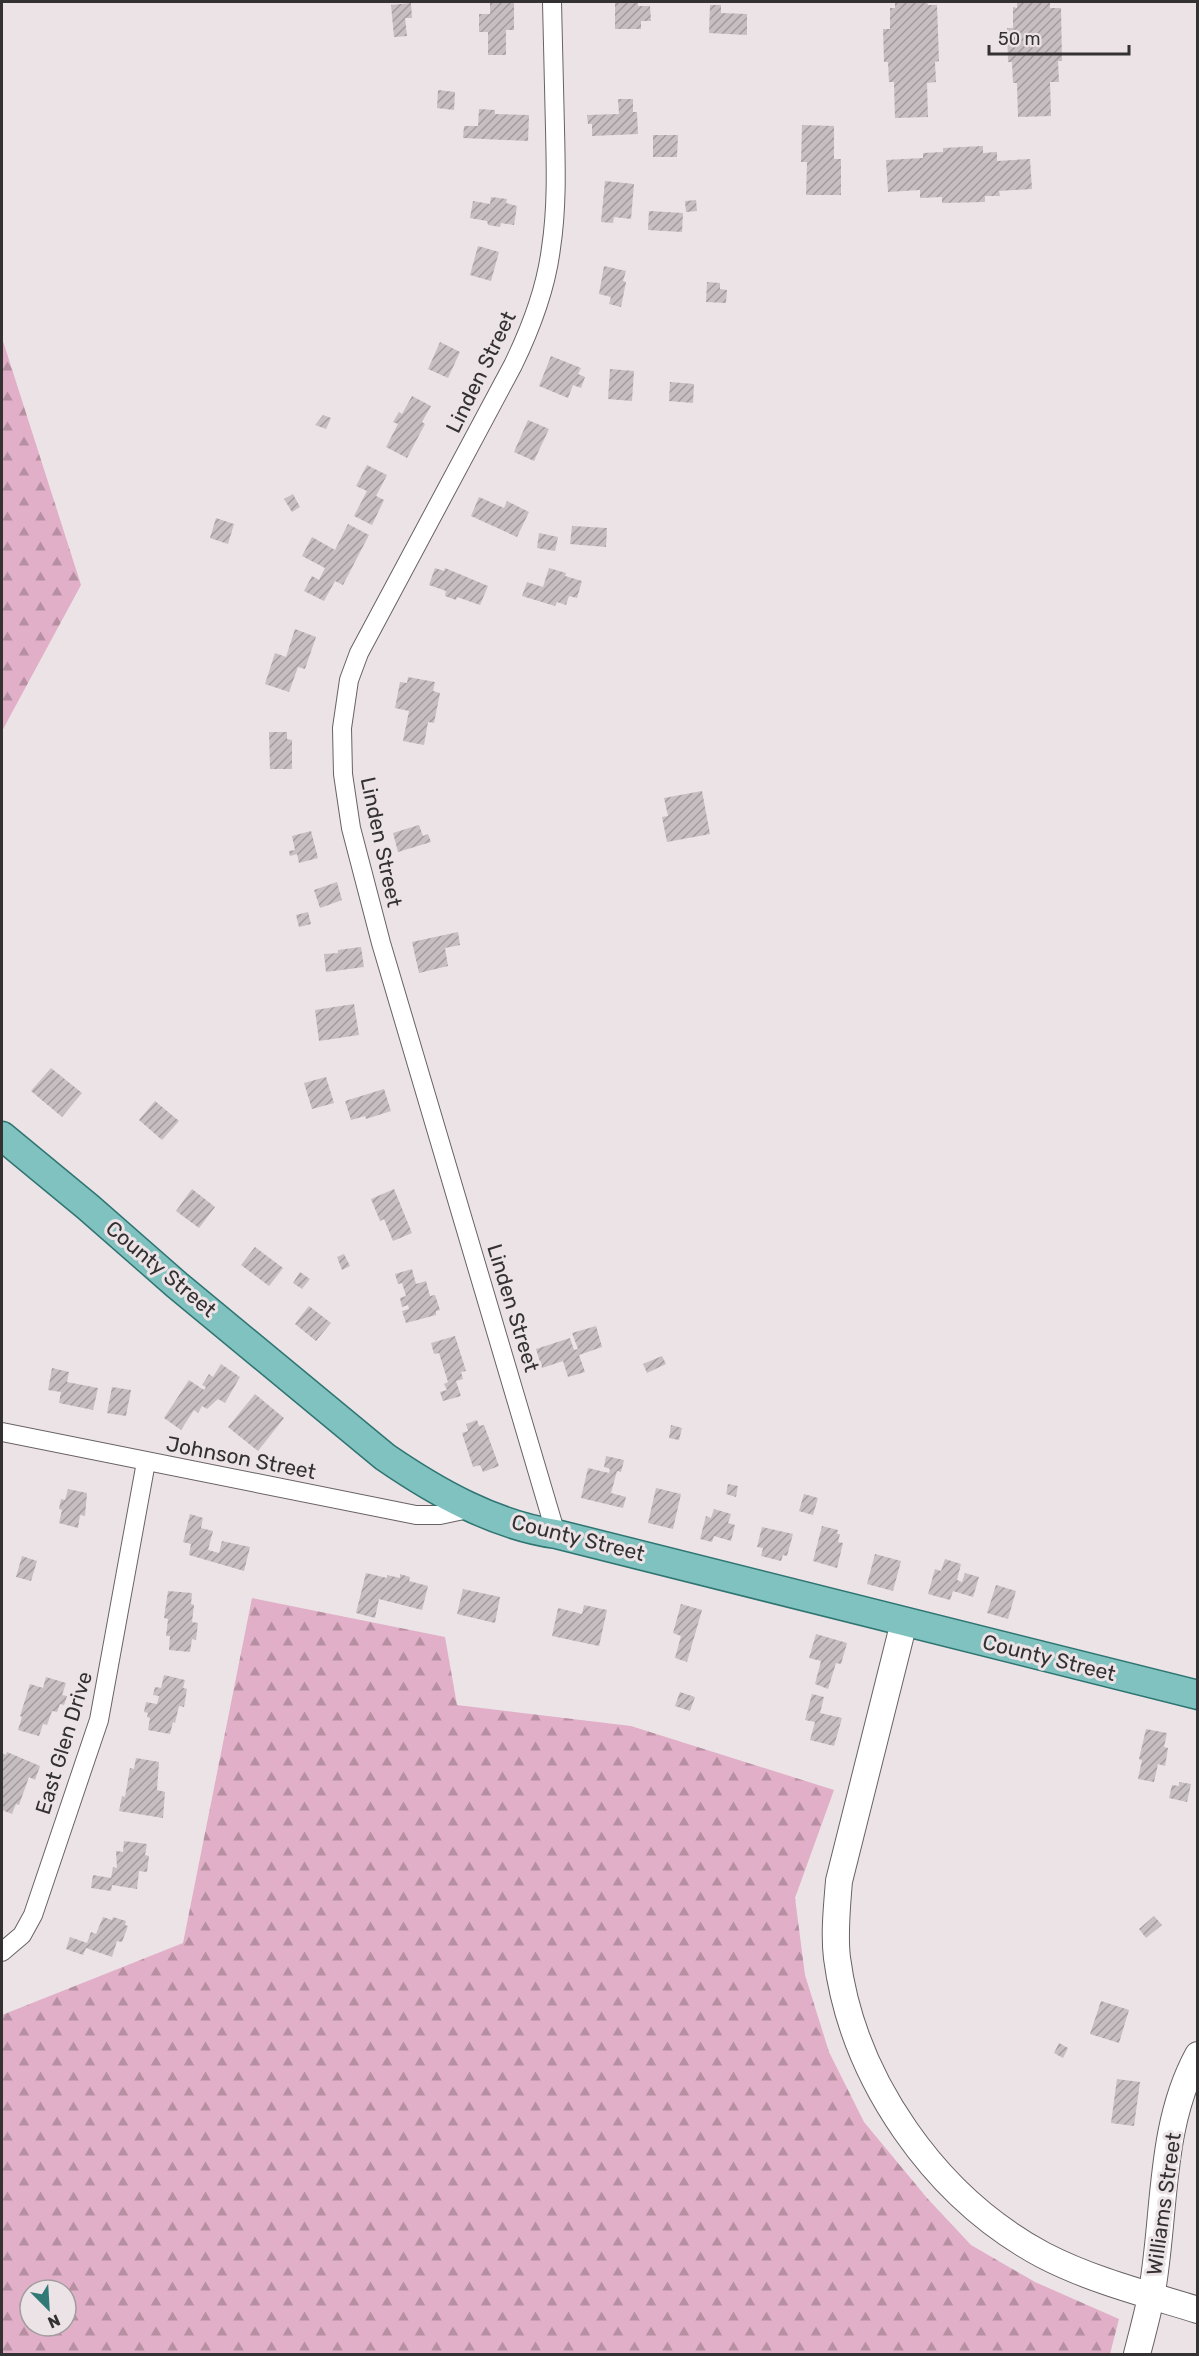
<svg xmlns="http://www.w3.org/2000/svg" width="1199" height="2356" viewBox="0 0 1199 2356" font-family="Rubik,sans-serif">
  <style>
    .forest { fill: url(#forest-firs); fill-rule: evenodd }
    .building { fill: url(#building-hatch) }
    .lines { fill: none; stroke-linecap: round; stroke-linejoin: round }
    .street-casing { stroke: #696265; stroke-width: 20 }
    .secondary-casing { stroke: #696265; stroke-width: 28 }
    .primary-casing { stroke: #2f7572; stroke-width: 31 }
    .street { stroke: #fff; stroke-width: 18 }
    .secondary { stroke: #fff; stroke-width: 26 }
    .primary { stroke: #80c2bf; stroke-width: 28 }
    .labels { text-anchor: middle; stroke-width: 6; stroke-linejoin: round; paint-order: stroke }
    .street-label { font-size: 21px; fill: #343132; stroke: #ece3e7 }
  </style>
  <defs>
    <pattern id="forest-firs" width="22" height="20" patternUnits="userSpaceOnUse" patternTransform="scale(1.5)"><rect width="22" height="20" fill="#e1afc7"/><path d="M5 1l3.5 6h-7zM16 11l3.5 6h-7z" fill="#b78fa2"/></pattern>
    <pattern id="building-hatch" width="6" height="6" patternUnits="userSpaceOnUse" patternTransform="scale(1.5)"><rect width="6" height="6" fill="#c7bec2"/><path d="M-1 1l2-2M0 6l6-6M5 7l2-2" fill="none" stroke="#a29b9e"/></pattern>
  </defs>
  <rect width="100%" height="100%" fill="#ece3e7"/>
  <path class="forest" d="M2,338l79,247 -79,146z
    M252,1598l193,39 12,68 174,21 203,64 -39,108 10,77 24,77 35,70 63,76 44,47 64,37 84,37 -9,35h-1108v-339l181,-72zM30,2290h36v36h-36z"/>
  <path class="building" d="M490,2h24v28h-8v25h-18v-23h-9v-18h11z
    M615,2h23v4h12l1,15h-10v8h-26z
    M895,2h32l1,3h9l2,56 -4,1 1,20 -9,1 1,34 -33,1 -1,-36h-5l-1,-20h-4l-1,-33h7v-21h5z
    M1017,2h33v6h11l1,53h-4l1,21h-9l1,34 -33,1 -1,-34h-4l-1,-21h-4l-1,-34h6v-21l4,1z
    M411,3l1,15h-7l2,18 -13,1 -3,-32z
    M710,5h11v8l26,1v21l-38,-2z
    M438,90l17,2 -1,18 -17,-2z
    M618,99h15v13h4l1,22 -46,2v-12h-4l-1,-9 32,-1z
    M479,109l16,1v4l34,1 -1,26 -65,-3 1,-12h14z
    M802,125l32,1v33h7v36h-35l1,-33h-6z
    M653,135h25l-1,22h-24z
    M983,146v7l14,-1v9l33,-2 2,30 -33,2 1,5h-15v6l-43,1v-6l-22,1v-8l-32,2 -2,-32 37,-2v-5l20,-1v-4z
    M605,181l29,3 -3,35 -17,-2 -1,6 -12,-1z
    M491,197l16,2 -1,4 11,3 -3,19 -13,-2 -1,4 -12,-2 -1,-4 -17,-3 3,-17 17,3z
    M696,200l1,11 -11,1 -1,-11z
    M649,211l34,2 -1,19 -34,-2z
    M478,246l21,6 -8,29 -21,-6z
    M604,266l22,5 -3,10 3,1 -5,25 -12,-3 2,-7 -12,-3z
    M707,282l13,1v6l7,1 -1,13 -20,-1z
    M440,342l20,10 -12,26 -20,-9z
    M551,356l30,12 -3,6 7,3 -4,11 -8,-3 -5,13 -29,-12z
    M610,369l24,2 -2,30 -24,-2z
    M670,382l24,2 -1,19 -24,-2z
    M412,396l19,10 -9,16 3,2 -18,34 -21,-11 12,-23 -5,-2 6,-10 3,2z
    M323,415l8,3 -5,11 -11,-4z
    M528,420l21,9 -15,32 -20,-9z
    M367,465l20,10 -11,21 8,4 -12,25 -18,-9 13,-25 -11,-5z
    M293,494l7,13 -8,5 -8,-13z
    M479,497l25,11 3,-7 22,11 -12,25 -46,-21z
    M216,518l18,6 -6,20 -18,-6z
    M348,524l21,11 -26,50 -8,-4 -11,20 -20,-10 8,-15 7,4 6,-12 -23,-12 10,-19 23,13z
    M572,526l35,2 -1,19 -36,-3z
    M539,533l19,4 -3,14 -18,-3z
    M435,568l9,3 1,-3 43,18 -8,19 -23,-8 -1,3 -11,-4 1,-5 -17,-6z
    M549,568l17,5 -1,3 17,5 -5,17 -8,-2 -3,9 -9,-3 -2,4 -33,-10 5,-14 16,5z
    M295,629l21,8 -11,32 -7,-2 -9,25 -24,-8 10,-31 11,4z
    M408,677l27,5 -2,9 7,2 -6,30 -6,-1 -4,23 -21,-4 6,-30 -14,-3 5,-26 7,1z
    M269,732h18v7l5,1v29h-22z
    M702,791l8,43 -43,8 -5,-25 6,-1 -4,-18z
    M419,825l4,11 5,-2 3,8 -33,10 -5,-19z
    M311,831l7,27 -19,5 -2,-9 -7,2 -1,-5 6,-1 -3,-14z
    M337,882l5,18 -22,8 -6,-18z
    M308,912l3,12 -12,3 -3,-12z
    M458,932l2,13 -15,3 3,18 -29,7 -7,-31z
    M361,947l3,20 -38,5 -2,-18 14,-1v-3z
    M354,1004l5,31 -40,6 -4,-31z
    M51,1068l31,25 -20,24 -31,-26z
    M326,1077l8,26 -22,6 -8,-26z
    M384,1089l7,22 -25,8 -1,-3 -14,4 -6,-19z
    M155,1101l24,20 -17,19 -23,-20z
    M192,1189l23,18 -16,21 -23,-17z
    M394,1189l18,44 -19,8 -9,-22 -4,2 -9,-22z
    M255,1247l28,21 -14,18 -28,-21z
    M344,1254l6,12 -8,4 -5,-13z
    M412,1269l4,15 10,-3 4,15 5,-1 5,15 -4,1v4l-30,8 -4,-12 7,-2 -1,-4 -6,2 -2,-9 6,-2 -4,-13 -4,1 -3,-10z
    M300,1272l10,7 -8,10 -9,-6z
    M309,1306l22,17 -15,18 -21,-17z
    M596,1326l6,21 -23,8 6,17 -17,5 -5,-16 -21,7 -6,-19 34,-11 4,12 4,-1 -6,-16z
    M455,1336l11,35 -5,1 2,7 -7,2 5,15 -18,5 -3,-9 7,-2 -3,-6 4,-2 -9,-29 -5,1 -3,-11z
    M662,1356l4,8 -19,9 -4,-9z
    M221,1364l19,13 -15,26 -7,-4 -11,10 -5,-3 -4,7 -4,-3 -13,20 -17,-12 25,-38 15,10 2,-3 -4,-2 7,-11 4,3z
    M52,1368l17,4 -2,10 31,6 -5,22 -34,-7 2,-11 -13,-2z
    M112,1387l19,3 -5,26 -19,-3z
    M255,1394l29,24 -26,33 -30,-24z
    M477,1420l2,6 5,-1 15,41 -16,6 -3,-7 -7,2 -11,-34 6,-2 -2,-7z
    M671,1425l11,3 -3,12 -10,-2z
    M606,1456l18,4 -3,12 -4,-1 -6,22 15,4 -3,11 -42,-10 7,-30 21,5 1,-4 -6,-2z
    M728,1484l10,2 -2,11 -10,-3z
    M656,1488l25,6 -8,35 -25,-6z
    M68,1489l19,4 -2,23 -5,-1 -2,13 -19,-5 3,-13 -3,-1 2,-10 4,1z
    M804,1494l14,4 -5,17 -14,-4z
    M714,1509l17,5 -3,9 7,2 -4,16 -17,-5 -2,6 -12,-3 6,-23 5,2z
    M190,1514l13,4 -2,10 12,3 -5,19 11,3 3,-12 28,6 -6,24 -55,-16 2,-11 -8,-2z
    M822,1526l16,4 -1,4h3l-2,8 5,1 -6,25 -24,-7z
    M762,1527l31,7 -6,22 -4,-1 -2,6 -20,-5 2,-8 -6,-1z
    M875,1554l26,7 -8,30 -26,-7z
    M22,1556l15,5 -6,20 -15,-4z
    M945,1559l16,5 -4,16 5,2 3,-9 14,4 -6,20 -20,-6 -3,9 -22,-6 7,-25 6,2z
    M366,1573l21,5v-3l13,3v-4l10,3 -1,4 19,5 -6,24 -43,-11 -4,19 -19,-5z
    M996,1585l20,6 -8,28 -21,-6z
    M463,1589l37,8 -5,26 -38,-9z
    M168,1591l24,2 -1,11 3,1 -2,17 6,1 -2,17 -4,-1 -2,13 -21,-2 1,-14h-4l2,-17 -4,-1z
    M681,1604l21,6 -15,52 -12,-4 6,-22 -8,-3z
    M584,1605l23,5 -8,36 -47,-10 6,-28 24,6z
    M816,1634l31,9 -6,21 -5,-1 -8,26 -13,-5 6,-23 -12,-3z
    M164,1675l21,5 -2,8 4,1 -3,18 -5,-1 -4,17 -2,-1 -3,12 -22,-4 2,-12 -3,-1 1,-4 -4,-1 2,-10 11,2 2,-8 -6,-1 2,-8 6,1z
    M46,1677l20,6 -4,12 5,1 -3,9 -4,-1 -3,8 -5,-1 -5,14 -4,-1 -4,12 -21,-6 4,-13 -2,-1 10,-32 13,4z
    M680,1692l15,5 -5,14 -15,-5z
    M812,1694l12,3 -4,16 22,5 -8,28 -24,-6 5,-18 -10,-2z
    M1146,1729l21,4 -3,14 4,1 -3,18 -7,-2 -4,18 -16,-3 4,-19 -3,-1z
    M7,1752l33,14 -5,14 -6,-3 -10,28 -3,-1 -4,10 -10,-4v-57l4,2z
    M136,1758l23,4 -2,28 8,2 -2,26 -44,-7 3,-15 3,1 5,-29 4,1z
    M1179,1782l12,2 -4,18 -18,-4 3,-13 7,1z
    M124,1841l23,3 -2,11 4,1 -2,16 -8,-1 -2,18 -25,-4 -1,6 -20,-3 2,-13 18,3 2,-11 4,1 -1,-17 7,1z
    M1154,1916l8,9 -16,13 -7,-9z
    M103,1917l9,3 1,-3 13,4 -1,4 3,1 -6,16 -5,-1 -5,16 -26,-9 -3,7 -17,-6 4,-12 17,6 4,-11 5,2z
    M1101,2001l28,9 -10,33 -29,-9z
    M1059,2043l9,5 -5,10 -9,-5z
    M1117,2079l23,3 -6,44 -23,-3z"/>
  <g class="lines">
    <defs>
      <path id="street" d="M552,2c1,42 2,85 3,127 1,40 2,80 -4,119 -5,41 -20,80 -38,117l-154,288 -10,27 -7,48 1,46 8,54 30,115 175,591
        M2,1432l414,83h24l33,-7
        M2,1952l20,-17 11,-20 66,-195 47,-258"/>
      <path id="secondary" d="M904,1622l-65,259c-2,25 -5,52 -2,77 16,122 98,239 206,297 48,25 103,39 155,55
        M1137,2354c5,-19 10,-38 14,-57 15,-80 7,-169 47,-242"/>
      <path id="primary" d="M2,1136l86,71 89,78 208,172c51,35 109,68 171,77l642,161"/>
    </defs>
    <use href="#street" class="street-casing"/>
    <use href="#secondary" class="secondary-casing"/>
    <use href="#primary" class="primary-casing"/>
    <use href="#street" class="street"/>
    <use href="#secondary" class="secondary"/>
    <use href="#primary" class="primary"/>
  </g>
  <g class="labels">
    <g class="street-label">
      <text transform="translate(481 372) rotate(-64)" y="7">Linden Street</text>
      <text transform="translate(381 842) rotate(78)" y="7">Linden Street</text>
      <text transform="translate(161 1269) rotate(40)" y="7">County Street</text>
      <text transform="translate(513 1308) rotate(73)" y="7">Linden Street</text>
      <text transform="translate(241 1458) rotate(11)" y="7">Johnson Street</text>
      <text transform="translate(578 1538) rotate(14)" y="7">County Street</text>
      <text transform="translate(1049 1658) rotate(14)" y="7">County Street</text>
      <text transform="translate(64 1743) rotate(-73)" y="7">East Glen Drive</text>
      <text transform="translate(1164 2204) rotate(-82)" y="7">Williams Street</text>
    </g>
  </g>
  <rect width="1199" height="2356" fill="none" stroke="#343132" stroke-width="6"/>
  <g transform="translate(48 2308) rotate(156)"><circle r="28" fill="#ece3e7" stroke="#a29c9f" stroke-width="1.5"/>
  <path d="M0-4.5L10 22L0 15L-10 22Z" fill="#307976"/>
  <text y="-9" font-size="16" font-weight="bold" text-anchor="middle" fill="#343132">N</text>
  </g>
  <path d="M989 45v9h140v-9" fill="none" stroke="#343132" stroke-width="3"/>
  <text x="998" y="45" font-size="18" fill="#343132" stroke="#ece3e7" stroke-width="4.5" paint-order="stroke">50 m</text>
</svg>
